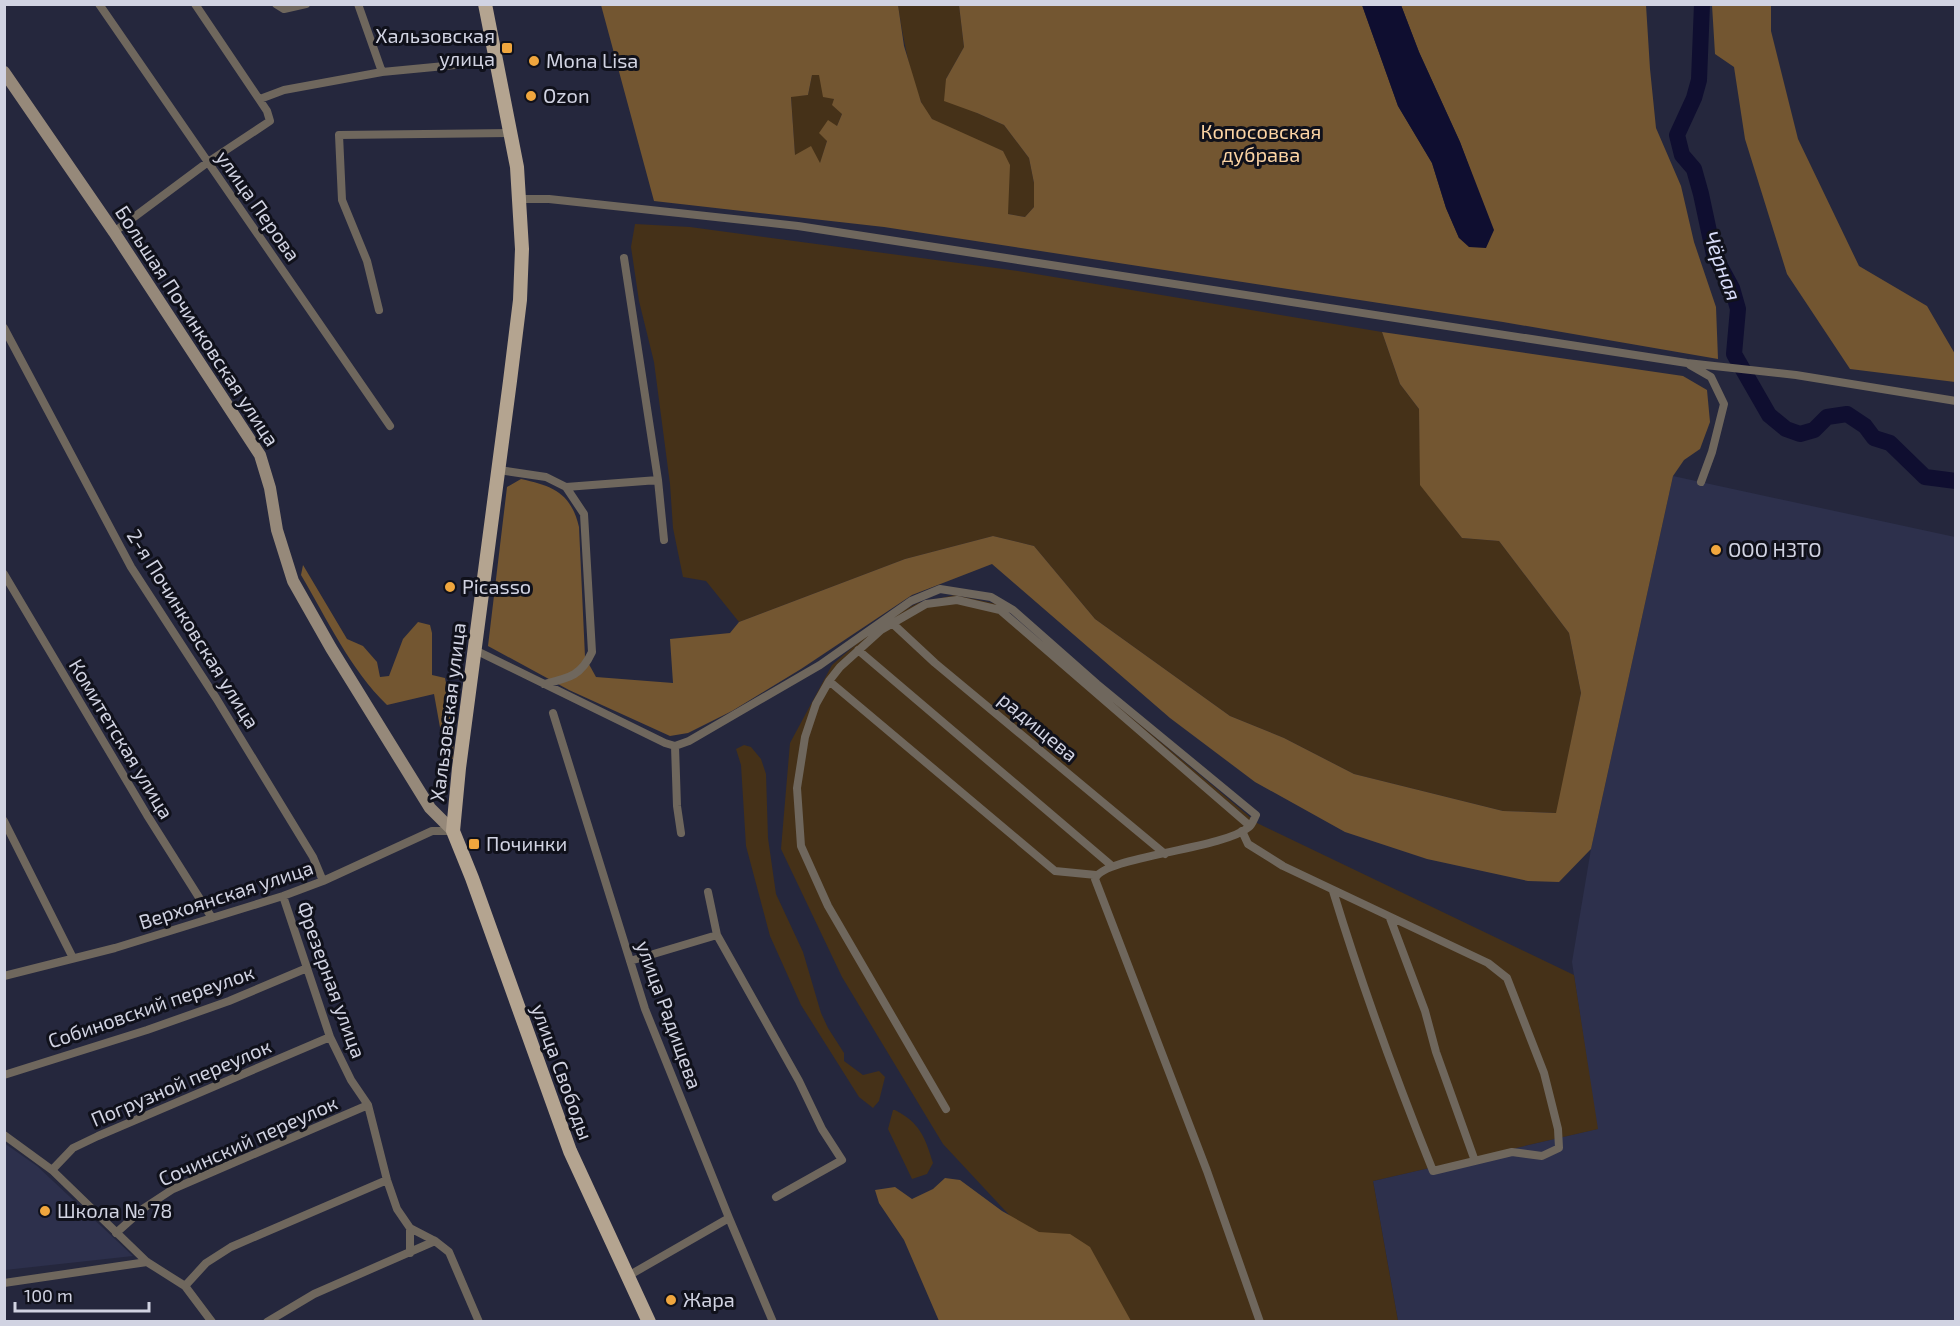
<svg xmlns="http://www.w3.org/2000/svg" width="1960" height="1326" viewBox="0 0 1960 1326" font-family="'Exo 2',sans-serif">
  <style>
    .built { fill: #2d304c }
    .green { fill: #453118 }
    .forest { fill: #735631; fill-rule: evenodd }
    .water { fill: #0f0e30 }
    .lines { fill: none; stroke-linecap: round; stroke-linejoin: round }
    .river { stroke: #0f0e30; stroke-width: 16 }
    .street { stroke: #6f675d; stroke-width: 8 }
    .secondary { stroke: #96897a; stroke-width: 12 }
    .primary { stroke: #b4a490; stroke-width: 14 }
    .poi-dot { fill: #f0a63e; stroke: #10111b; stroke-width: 2 }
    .labels { text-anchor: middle; stroke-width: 6; stroke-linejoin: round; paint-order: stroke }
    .poi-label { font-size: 20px; fill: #d1d3e2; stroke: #10111b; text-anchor: start }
    .park-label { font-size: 20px; fill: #fcd4a4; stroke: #10111b }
    .street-label { font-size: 20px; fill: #d1d3e2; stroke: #10111b }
    .water-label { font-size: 21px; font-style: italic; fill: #d9ddf9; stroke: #10111b }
  </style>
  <rect width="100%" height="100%" fill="#25273d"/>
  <path class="built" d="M1673,476l282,61v784h-557l-25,-140 224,-52 -25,-167 19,-113z
    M4,1143l33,23 96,90 -128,14z"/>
  <path class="green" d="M898,5h61l5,42 -18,32 31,34 27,12 25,33 5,25v24l-9,10 -17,-3 -5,-63c-15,-6 -62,-23 -71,-32 -19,-18 -30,-88 -34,-114z
    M812,75h8l22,39 -5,12 -10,15 -7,23 -25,-8 -4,-60 17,-1z
    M635,224l55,3 328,44 364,61 18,52 19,25 2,76 41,53 37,3 70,92 12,60 -24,120 -54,-2 -149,-37 -70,-36 -54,-22 -135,-97 -61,-73 -41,-10 -88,23 -166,63 -33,-41 -23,-4 -10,-49 -3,-44 -16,-122 -15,-61 -8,-54z
    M955,595l42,9 260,219 317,152 24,154 -225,52 25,140h-273l-99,-88 -83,-89 -101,-167 -61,-128 9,-106 42,-78 52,-45 34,-17z
    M744,745l7,2 10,12 5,15 2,64 8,56 27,58 18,61 7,15 16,25v8l19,14 16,-4 6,6 -6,24 -6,7 -14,-11 -58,-92 -31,-69 -24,-90 -5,-81 -5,-16z
    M893,1110h2c25,13 30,27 38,53l-6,11 -15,5 -24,-50z"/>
  <path class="forest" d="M601,5h297l6,41 17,56 11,17 71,32 7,14 -2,49 17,3 9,-10v-24l-5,-25 -25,-33 -27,-12 -33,-12 2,-22 18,-32 -5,-42h403l36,101 34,57 14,45 13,30 17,-52 -16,-44 -41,-90 -18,-47h245l4,64 6,59 25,58 13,56 22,65 2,52 -215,-37 -619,-95 -230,-26zM812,75h7l4,22 11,2 -2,6 10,9 -5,12 -9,-6 -9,13 8,8 -7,22 -9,-17 -16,9 -4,-58 17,-2z
    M1712,5h59v26l27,108 61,127 68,40 28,48v28l-105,-13 -63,-95 -42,-135 -11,-72 -19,-13z
    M1382,332l301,44 24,14 3,32 -10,27 -16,11 -11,16 -82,373 -32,33 -31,-1 -101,-22 -82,-27 -90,-50 -85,-64 -178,-154 -80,31 -111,74 -69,42 -44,22 -18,3 -101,-46 -81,-44 19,-159 14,-8c32,7 50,14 58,48l6,130 11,20 77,6 -3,-44 60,-6 9,-11 166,-63 88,-23 41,10 61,73 135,97 54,22 70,36 149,37 53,2 25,-120 -12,-60 -70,-92 -37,-3 -42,-53 -1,-76 -19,-25z
    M303,565l44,74 16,7 14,16 3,15 9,-1 14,-37 15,-17 12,3 2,8v42l13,3 9,45 -1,36 -8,-4 -11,-61 -47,11c-37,-36 -60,-86 -86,-130z
    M945,1178l15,2 42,31 37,21 31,2 20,13 41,74h-192l-35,-81 -25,-37 -4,-13 20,-3 17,12 21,-10z"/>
  <path class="water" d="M1362,5h39l18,47 41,90 34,88 -8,18 -17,-1 -10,-9 -13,-30 -14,-45 -34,-57z"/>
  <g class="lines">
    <path class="river" d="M1702,4l-3,76 -5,18 -17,37 5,20 12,14 7,25 13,61 18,33 6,21 -4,45 35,61 17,14 14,5 14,-4 13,-13 20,-3 18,12 9,12 16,5 35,34 31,4"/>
    <path class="street" d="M99,4l291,422
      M276,4l8,5 22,-5
      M358,4l24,68
      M260,99l24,-9 98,-18 115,-11
      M520,199h29l249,27 889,137 109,12 160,26
      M114,232l94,-70 62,-41 -3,-10 -72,-107
      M624,258l34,222 6,60
      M379,310l-12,-49 -25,-61 -3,-65 171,-2
      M4,328l127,239 85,131 97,159 10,24
      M1690,365l21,12 13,27 -12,48 -11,30
      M499,470l47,7 20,10 92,-7
      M4,574l143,241 65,103
      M892,623l43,40 230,191
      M475,650l190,93 10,3 14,-5 131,-76 91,-64 29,-12 51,8 22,13 84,74 159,131c-2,4 -4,10 -7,12 -27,23 -146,29 -154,52l112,292 53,151
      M858,650l254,216
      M829,681l226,190 41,4
      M544,684c25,-6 37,-8 48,-32l-8,-138 -18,-27
      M553,713l92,296 84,209 44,104
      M675,746l2,60 4,27
      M4,821l69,137
      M1242,831l6,13 35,22 205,97 19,15 37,95 14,56 1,19 -17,8 -30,-4 -79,19c-37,-92 -71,-185 -100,-280
      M708,892l9,43 82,146 23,48 20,31 -66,37
      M283,896l47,141 21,43 17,25 19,75 10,29 13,19 25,13 14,11 30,70
      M1390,918l35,93 11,41 39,109
      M630,961l87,-26
      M4,976l111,-28 168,-52 40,-15 109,-50h21
      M4,1075l143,-45 82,-29 78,-33
      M946,1109l-118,-203 -27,-60 -4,-58 8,-51 11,-33 13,-23 11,-14 41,-37 45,-26 31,-4 43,10 250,216
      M4,1135l48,35 95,92 38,24 27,36
      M52,1170l21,-22 25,-12 232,-99
      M116,1233l28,-25 29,-19 195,-84
      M410,1253v-25
      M628,1276l101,-58
      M4,1283l143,-21
      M185,1286l21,-23 25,-16 156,-67
      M267,1322l47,-28 121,-53"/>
    <path class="secondary" d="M4,72l110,160 146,223 10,33 7,42 16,51 38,67 99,160 23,23"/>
    <path class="primary" d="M485,4l32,163 5,82 -2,51 -10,81 -51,387 -6,63 19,47 98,273 79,171"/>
  </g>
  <g class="poi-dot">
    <rect x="501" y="42" width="12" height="12" rx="3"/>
    <circle cx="534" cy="61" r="6"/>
    <circle cx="531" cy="96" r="6"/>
    <circle cx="1716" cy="550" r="6"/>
    <circle cx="450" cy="587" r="6"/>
    <rect x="468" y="838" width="12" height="12" rx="3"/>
    <circle cx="45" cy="1211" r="6"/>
    <circle cx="671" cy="1300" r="6"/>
  </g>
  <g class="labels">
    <g class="poi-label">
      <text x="495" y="43" text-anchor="end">Хальзовская<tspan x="495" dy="23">улица</tspan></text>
      <text x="546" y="68">Mona Lisa</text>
      <text x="543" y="103">Ozon</text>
      <text x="1728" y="557">ООО НЗТО</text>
      <text x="462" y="594">Picasso</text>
      <text x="486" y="851">Починки</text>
      <text x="57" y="1218">Школа № 78</text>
      <text x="683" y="1307">Жара</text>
    </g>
    <g class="park-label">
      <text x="1261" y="139">Копосовская<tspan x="1261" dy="23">дубрава</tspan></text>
    </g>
    <g class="street-label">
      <text transform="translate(258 206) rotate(55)" y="7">улица Перова</text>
      <text transform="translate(197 326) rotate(57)" y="7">Большая Починковская улица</text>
      <text transform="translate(193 629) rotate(58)" y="7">2-я Починковская улица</text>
      <text transform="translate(448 712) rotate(-83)" y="7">Хальзовская улица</text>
      <text transform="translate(1038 727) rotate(40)" y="7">радищева</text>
      <text transform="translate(121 739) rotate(59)" y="7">Комитетская улица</text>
      <text transform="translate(226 895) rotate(-18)" y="7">Верхоянская улица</text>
      <text transform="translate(331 980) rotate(70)" y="7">Фрезерная улица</text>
      <text transform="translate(151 1007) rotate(-19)" y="7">Собиновский переулок</text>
      <text transform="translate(669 1015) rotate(70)" y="7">улица Радищева</text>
      <text transform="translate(562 1072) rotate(70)" y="7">улица Свободы</text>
      <text transform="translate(181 1083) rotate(-23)" y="7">Погрузной переулок</text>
      <text transform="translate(248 1141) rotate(-24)" y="7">Сочинский переулок</text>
    </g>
    <g class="water-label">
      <text transform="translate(1722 266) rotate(70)" y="7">Чёрная</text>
    </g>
  </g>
  <rect width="1960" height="1326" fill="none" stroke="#d1d3e2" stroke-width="12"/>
  <path d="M15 1302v9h134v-9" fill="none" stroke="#d1d3e2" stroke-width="3"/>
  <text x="24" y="1302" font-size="18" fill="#d1d3e2" stroke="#10111b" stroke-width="4.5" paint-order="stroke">100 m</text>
</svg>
